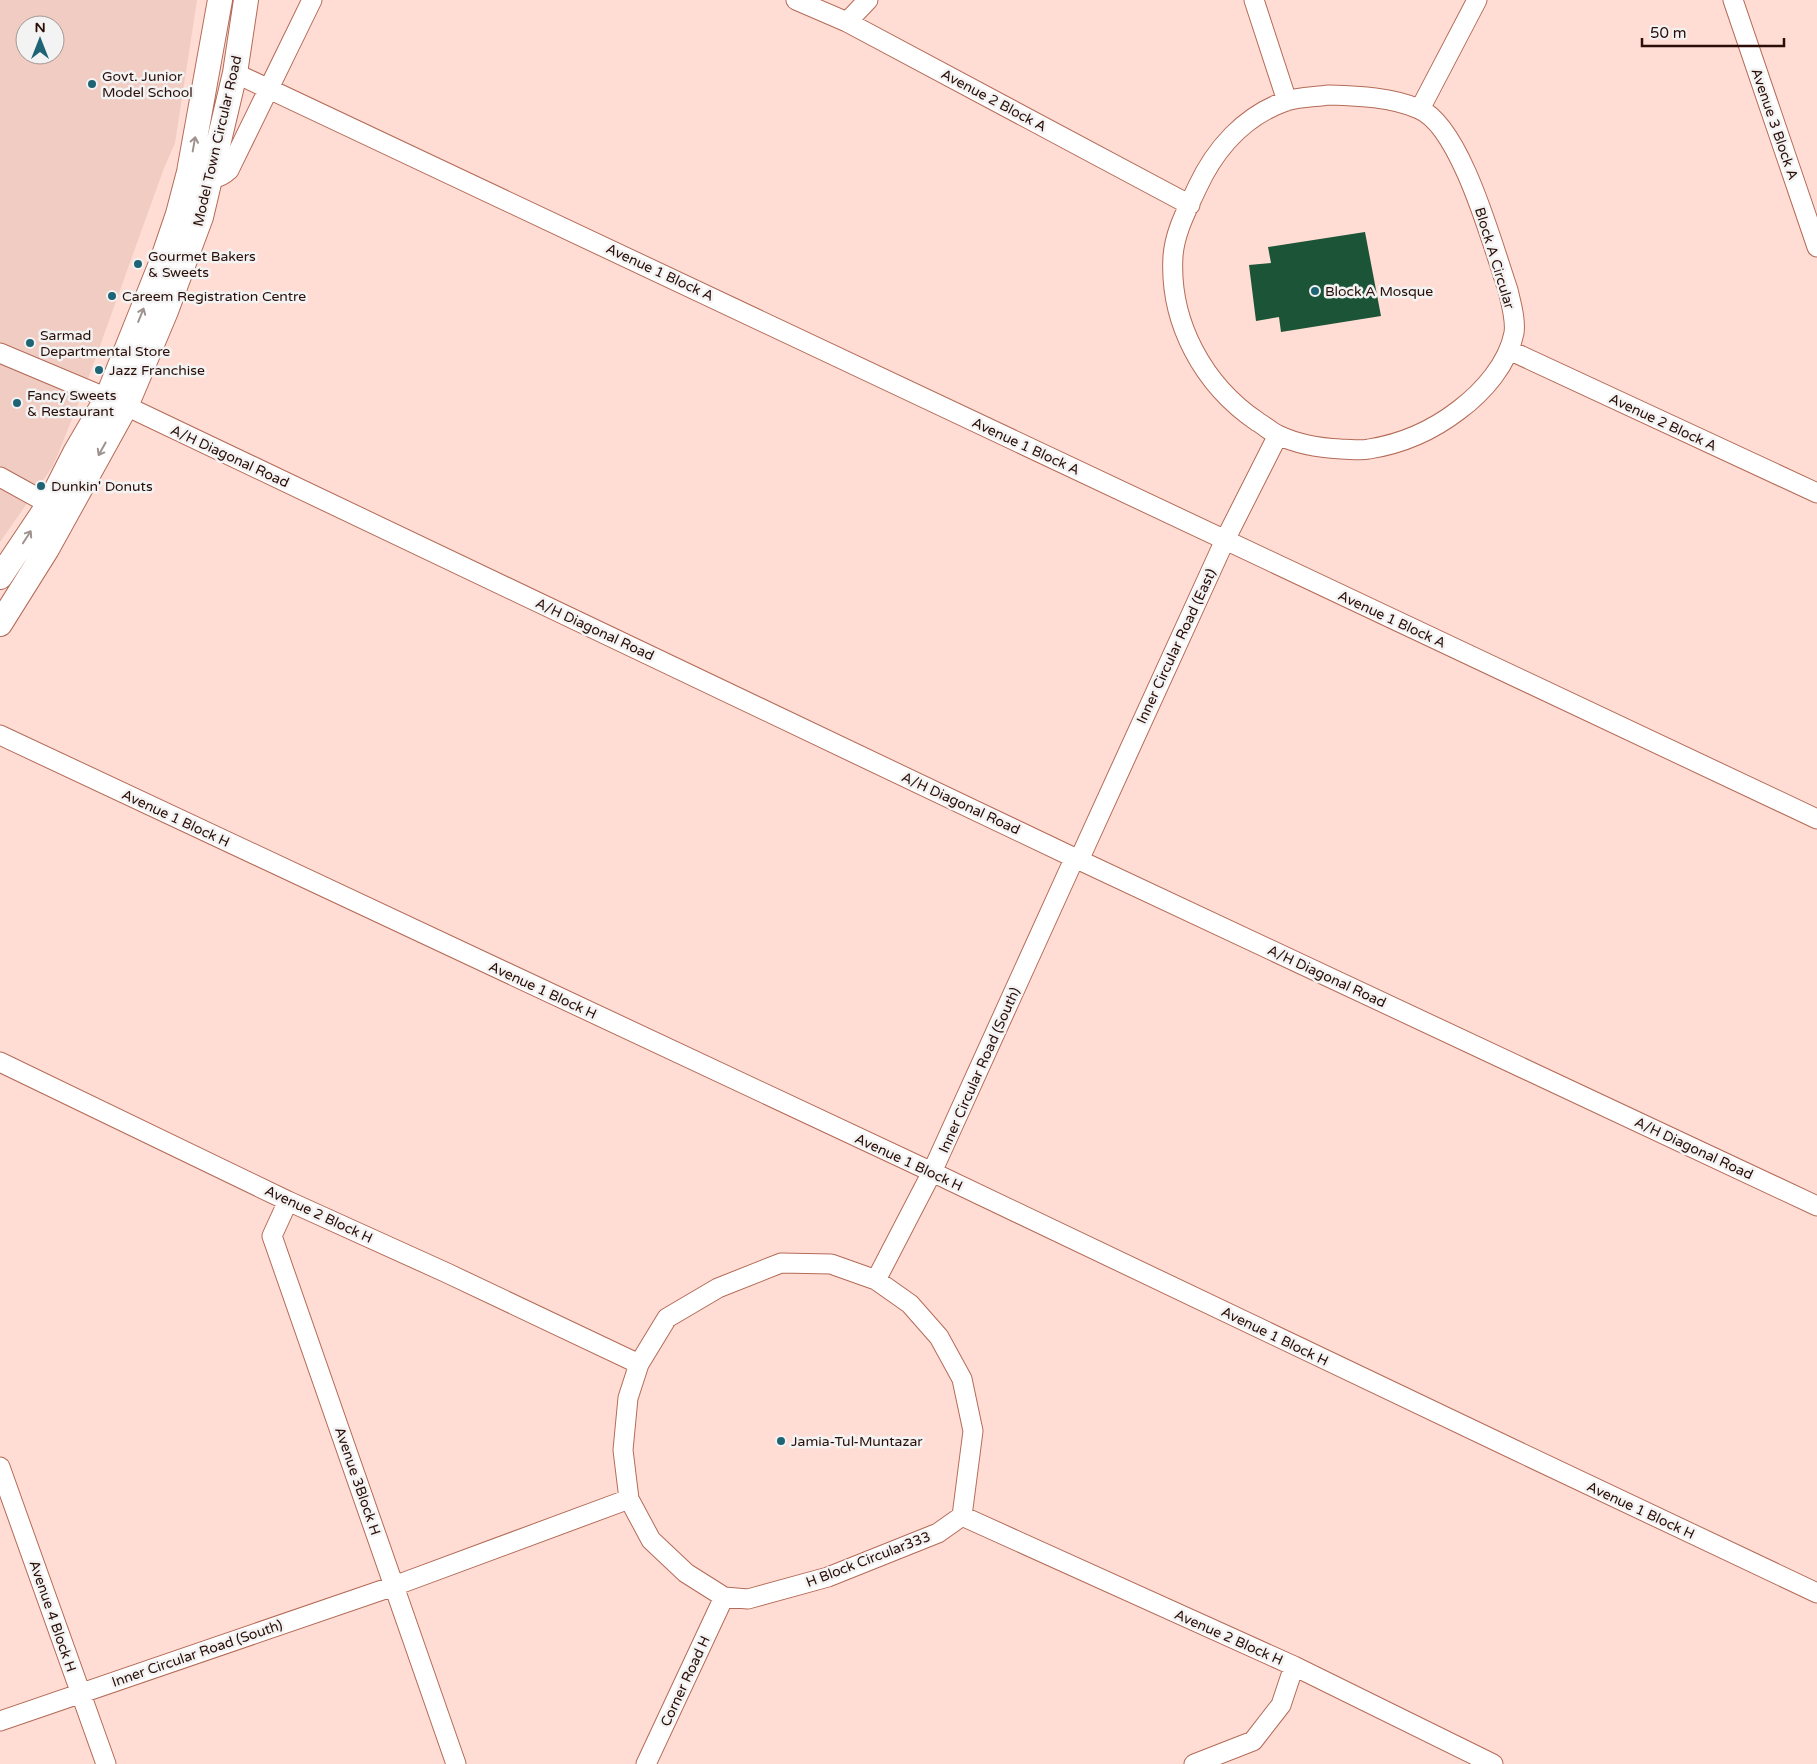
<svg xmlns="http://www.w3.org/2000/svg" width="1817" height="1764" viewBox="0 0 1817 1764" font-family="'Varela Round',sans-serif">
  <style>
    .built { fill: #f0ccc2; fill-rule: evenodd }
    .building { fill: #1b5436 }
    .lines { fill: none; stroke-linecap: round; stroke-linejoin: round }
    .minor-casing { stroke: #b46b57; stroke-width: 21 }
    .major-casing { stroke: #b46b57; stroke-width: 26 }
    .minor { stroke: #fff; stroke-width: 19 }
    .major { stroke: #fff; stroke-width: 24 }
    .oneway { stroke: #9f938f }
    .poi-dot { fill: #1e6475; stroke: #f3f3f3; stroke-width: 2 }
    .labels { text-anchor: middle; stroke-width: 5; stroke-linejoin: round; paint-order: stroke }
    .poi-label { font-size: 14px; fill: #2a0e07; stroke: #f3f3f3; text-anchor: start }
    .street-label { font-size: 14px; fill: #2a0e07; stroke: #f3f3f3 }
  </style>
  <rect width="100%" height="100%" fill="#ffddd4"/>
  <path class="built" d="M0,0h197l-22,143 -11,25 -76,211 -35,87 -53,76zM25,25h30v30h-30z"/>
  <path class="building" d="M1365,232l16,84 -100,16 -2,-15 -23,4 -7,-56 22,-2 -3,-16z"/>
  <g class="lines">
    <defs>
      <path id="minor" d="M796,0l51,22 343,183
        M1254,0l33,101
        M1733,0l84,247
        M847,22l21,-22
        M235,73l1582,746
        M1329,95c30,1 62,2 90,14 42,17 74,138 89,181 3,13 8,30 6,43 -6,31 -31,59 -55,77 -26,20 -58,34 -90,39 -9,2 -19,0 -28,0 -21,-1 -44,-5 -63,-14 -7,-3 -13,-9 -20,-13 -55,-37 -89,-100 -85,-166 2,-25 14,-46 24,-68 18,-39 47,-72 89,-87 13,-4 29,-4 43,-6z
        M1420,109l57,-109
        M198,175c14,4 20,5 31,-5l83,-170
        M1509,350l308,143
        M0,353l126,53 953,454 738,346
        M0,477l49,27
        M0,735l932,437 583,278 302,143
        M1079,860l146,-320 53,-105
        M0,1062l288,139 159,72 192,91
        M288,1201l-16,35 184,528
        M781,1263l50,1 45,16 34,24 29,33 23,42 11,52 -11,85 -24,17 -110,44 -80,22 -24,-2 -38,-24 -35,-33 -22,-41 -6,-49 5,-52 11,-34 28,-46 51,-30z
        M876,1280l56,-108 143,-315
        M0,1467l106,297
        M962,1516l332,150 199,98
        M0,1721l394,-135 235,-87
        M646,1764l78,-167
        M1194,1764l59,-23 28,-36 13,-39"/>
      <path id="major" d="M0,577l49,-73 27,-53 31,-53 55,-137 16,-47 11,-42 31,-172
        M0,624l47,-75 79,-143 40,-95 35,-94 34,-144 11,-73"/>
    </defs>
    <use href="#minor" class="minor-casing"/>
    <use href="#major" class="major-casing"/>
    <use href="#minor" class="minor"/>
    <use href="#major" class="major"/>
  </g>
  <defs><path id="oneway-shaft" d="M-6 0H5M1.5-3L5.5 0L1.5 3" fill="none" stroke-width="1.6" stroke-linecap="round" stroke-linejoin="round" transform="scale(1.25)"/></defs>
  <g class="oneway">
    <use href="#oneway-shaft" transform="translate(194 144) rotate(-80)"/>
    <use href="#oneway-shaft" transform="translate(141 315) rotate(-68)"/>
    <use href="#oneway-shaft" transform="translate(102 449) rotate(119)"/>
    <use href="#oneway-shaft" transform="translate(27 537) rotate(-57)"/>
  </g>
  <g class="poi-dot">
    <circle cx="92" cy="84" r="5"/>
    <circle cx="138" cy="264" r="5"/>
    <circle cx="1315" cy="291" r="5"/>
    <circle cx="112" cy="296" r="5"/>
    <circle cx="30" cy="343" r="5"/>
    <circle cx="99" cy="370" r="5"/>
    <circle cx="17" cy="403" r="5"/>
    <circle cx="41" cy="486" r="5"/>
    <circle cx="781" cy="1441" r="5"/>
  </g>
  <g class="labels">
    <g class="poi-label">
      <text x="102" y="81">Govt. Junior<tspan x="102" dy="16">Model School</tspan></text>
      <text x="148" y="261">Gourmet Bakers<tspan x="148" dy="16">&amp; Sweets</tspan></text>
      <text x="1325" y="296">Block A Mosque</text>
      <text x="122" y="301">Careem Registration Centre</text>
      <text x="40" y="340">Sarmad<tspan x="40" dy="16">Departmental Store</tspan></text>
      <text x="109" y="375">Jazz Franchise</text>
      <text x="27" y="400">Fancy Sweets<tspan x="27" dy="16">&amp; Restaurant</tspan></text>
      <text x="51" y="491">Dunkin' Donuts</text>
      <text x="791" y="1446">Jamia-Tul-Muntazar</text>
    </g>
    <g class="street-label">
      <text transform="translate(994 100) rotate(28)" y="5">Avenue 2 Block A</text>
      <text transform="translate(1775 124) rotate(71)" y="5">Avenue 3 Block A</text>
      <text transform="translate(217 141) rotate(-77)" y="5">Model Town Circular Road</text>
      <text transform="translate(1495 258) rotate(73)" y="5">Block A Circular</text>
      <text transform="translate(660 272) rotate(25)" y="5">Avenue 1 Block A</text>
      <text transform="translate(1663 422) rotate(25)" y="5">Avenue 2 Block A</text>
      <text transform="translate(1026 446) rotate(25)" y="5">Avenue 1 Block A</text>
      <text transform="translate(230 456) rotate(25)" y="5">A/H Diagonal Road</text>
      <text transform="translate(1392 619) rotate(25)" y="5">Avenue 1 Block A</text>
      <text transform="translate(595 629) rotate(25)" y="5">A/H Diagonal Road</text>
      <text transform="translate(1176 646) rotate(-65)" y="5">Inner Circular Road (East)</text>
      <text transform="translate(961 803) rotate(25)" y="5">A/H Diagonal Road</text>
      <text transform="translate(176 818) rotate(25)" y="5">Avenue 1 Block H</text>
      <text transform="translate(1327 976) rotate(25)" y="5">A/H Diagonal Road</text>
      <text transform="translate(543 990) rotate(25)" y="5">Avenue 1 Block H</text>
      <text transform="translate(979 1070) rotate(-66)" y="5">Inner Circular Road (South)</text>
      <text transform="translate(1694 1148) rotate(25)" y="5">A/H Diagonal Road</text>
      <text transform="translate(909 1162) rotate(25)" y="5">Avenue 1 Block H</text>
      <text transform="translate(319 1214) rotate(25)" y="5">Avenue 2 Block H</text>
      <text transform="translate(1275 1336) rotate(26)" y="5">Avenue 1 Block H</text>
      <text transform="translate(358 1481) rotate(71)" y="5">Avenue 3Block H</text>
      <text transform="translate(1641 1510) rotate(25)" y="5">Avenue 1 Block H</text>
      <text transform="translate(868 1559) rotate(-21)" y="5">H Block Circular333</text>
      <text transform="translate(53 1616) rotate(71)" y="5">Avenue 4 Block H</text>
      <text transform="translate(1229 1637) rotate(24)" y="5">Avenue 2 Block H</text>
      <text transform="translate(197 1653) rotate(-19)" y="5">Inner Circular Road (South)</text>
      <text transform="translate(685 1681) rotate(-65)" y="5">Corner Road H</text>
    </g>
  </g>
  <g transform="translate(40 40)"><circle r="24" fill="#f3f3f3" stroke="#a39795"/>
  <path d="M0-4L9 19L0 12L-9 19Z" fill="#1e6475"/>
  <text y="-8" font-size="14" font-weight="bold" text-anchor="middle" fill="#2a0e07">N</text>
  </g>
  <path d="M1642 38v8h142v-8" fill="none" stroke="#2a0e07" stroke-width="2.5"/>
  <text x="1650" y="38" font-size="15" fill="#2a0e07" stroke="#f3f3f3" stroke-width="4" paint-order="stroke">50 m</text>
</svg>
